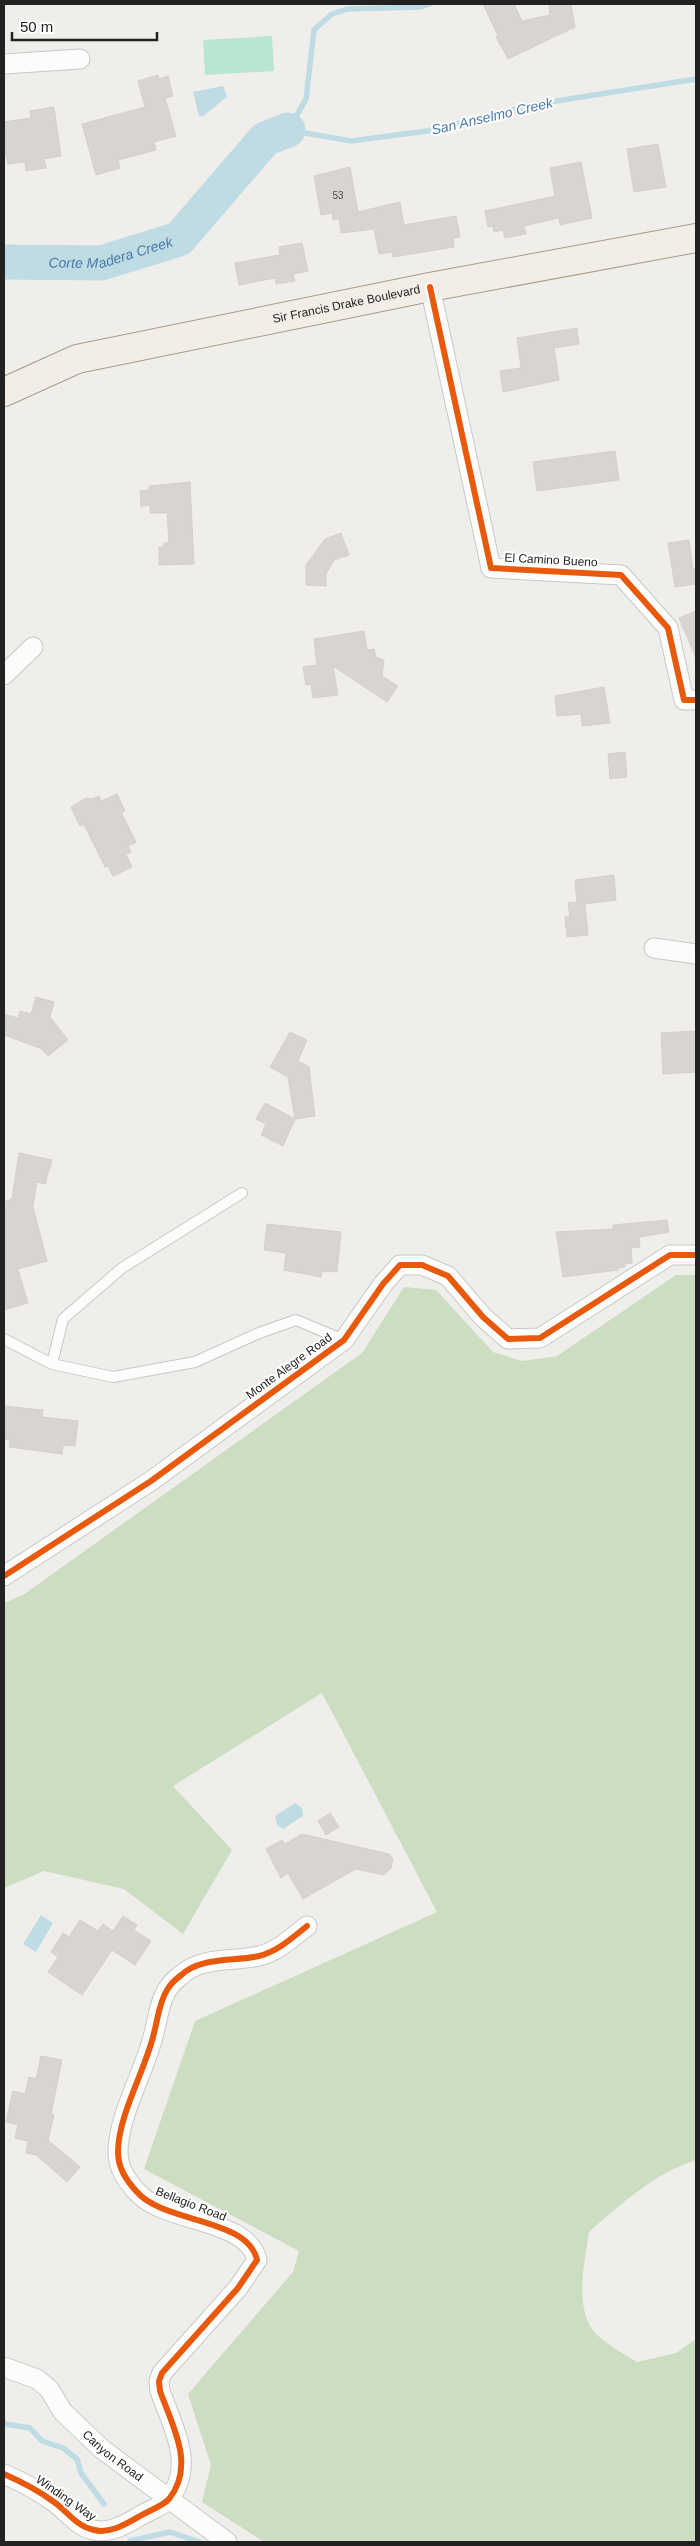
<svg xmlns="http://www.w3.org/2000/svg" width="700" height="2546" viewBox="0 0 700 2546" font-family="Arial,sans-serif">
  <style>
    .forest { fill: #cbdec1 }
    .pitch { fill: #b7e6d2 }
    .water { fill: #bfdbe3 }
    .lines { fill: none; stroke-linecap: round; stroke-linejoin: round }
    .stream { stroke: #bfdbe3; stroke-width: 5.5 }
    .river { stroke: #bfdbe3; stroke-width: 35 }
    .building { fill: #d7d4d2; stroke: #d3d0cc }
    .service-casing { stroke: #c9c8c7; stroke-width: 12 }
    .minor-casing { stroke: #c9c8c7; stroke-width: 21 }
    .primary-casing { stroke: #a79c86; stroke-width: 30 }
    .service { stroke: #fdfcfc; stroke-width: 10 }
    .minor { stroke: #fdfcfc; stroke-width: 19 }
    .primary { stroke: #f3ede7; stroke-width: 28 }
    .cycleway-casing { stroke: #fff; stroke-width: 9 }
    .cycleway { stroke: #e8590c; stroke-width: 6 }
    .labels { text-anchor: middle; stroke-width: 4; stroke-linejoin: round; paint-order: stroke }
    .number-label { font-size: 10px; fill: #4f4e4e }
    .street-label { font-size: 12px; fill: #222; stroke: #fff }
    .water-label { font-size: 14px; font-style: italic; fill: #4a7aab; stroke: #fff }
  </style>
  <rect width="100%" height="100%" fill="#f0eeeb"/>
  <path class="forest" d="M676,1275h20v885c-41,13 -75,44 -107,72 -4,29 -13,64 0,92 7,15 34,29 48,38l39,-9 20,-14v203h-432l-62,-40 9,-37 -23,-71 105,-122 6,-21 -155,-82 51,-148 242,-109 -115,-219 -149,93 59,64 -49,84 -59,-45 -80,-18 -40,17v-285l19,-8 339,-242 42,-66 32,3 57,62 29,9 35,-5z"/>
  <path class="pitch" d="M272,36l2,35 -69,4 -2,-35z"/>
  <path class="water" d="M223,86l4,11 -24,19h-4l-6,-24z
    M295,1803l7,5 1,8 -20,13 -6,-4 -2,-9z
    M41,1915l12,8 -17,29 -13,-8z"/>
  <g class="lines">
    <path class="stream" d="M430,4l-9,3 -74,2 -15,5 -18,16 -8,69 -18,31 63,11 76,-10 110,-27 159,-25
      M4,2422l1,2 25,4 12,13 21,7 14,11 4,14 23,31
      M130,2541l40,-9 29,10"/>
    <path class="river" id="s1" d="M4,262l97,1 78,-24 86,-100 23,-9"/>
  </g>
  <path class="building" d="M483,4h31l8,17 28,-6 -1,-11h22l4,23 -67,32 -12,-22 2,-1z
    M158,75l1,4 9,-3 5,20 -8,2 11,38 -22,6 2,8 -38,10 2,8 -24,7 -14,-51 63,-17 -7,-26z
    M54,107l7,49 -17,3 2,9 -20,3 -1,-9 -17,2 -2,-9h-2v-33l27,-4 -1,-7z
    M658,144l8,43 -32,5 -7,-43z
    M581,162l11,56 -32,7 -1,-7 -35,8 2,8 -21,4 -2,-8 -9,2 -1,-6 -5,1 -3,-16 70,-15 -5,-28z
    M350,167l8,45 42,-10 4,23 52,-9 4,21 -7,1 1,9 -61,10 -1,-5 -13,2 -5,-25 -33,4 -2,-14 -6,1 -1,-7 -11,2 -7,-39z
    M302,243l6,28 -15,3 2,7 -19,3 -1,-6 -36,7 -4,-22 45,-8 -1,-8z
    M577,328l2,16 -25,4 5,32 -56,12 -3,-21 21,-3 -4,-30z
    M615,451l4,29 -82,11 -4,-29z
    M190,482l4,82 -35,1v-18h5v-4h5l-2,-30h-17v-8l-9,1 -1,-15 9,-1v-4z
    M341,533l8,22 -15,5 -8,14v12l-20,-1v-20l19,-26z
    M689,540l4,29 3,-1v16l-21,3 -7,-44z
    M696,611v47l-17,-40z
    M364,631l3,19 7,-1 2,8 8,3 -2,16 16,10 -11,16 -54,-36 5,29 -25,3 -2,-14 -5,1 -3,-18 14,-2 -3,-26z
    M604,687l6,36 -28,3 -1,-12 -24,2 -2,-20z
    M625,752l2,25 -17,2 -2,-25z
    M117,794l8,17 -4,1 15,30 -8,4 3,6 -5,2 6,13 -19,9 -5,-10 -3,1 -21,-43 -4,2 -9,-19 15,-9 6,1 7,-3 2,5z
    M614,875l2,25 -31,4 3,31 -21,2 -2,-20h5l-2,-14 9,-1 -2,-22z
    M36,997l18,5 -4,15 18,23 -20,16 -6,-7 -38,-14v-21l14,4 2,-7 11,3z
    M696,1031v41l-33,2 -2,-41z
    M290,1032l17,8 -9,21 11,6 6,49 -20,3 -12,27 -22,-11 5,-11 -10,-5 9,-16 30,16 -7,-42 -18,-10z
    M19,1153l33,7 -7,24 -8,-2 -4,25 14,54 -29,8 10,34 -24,7v-108l8,-3z
    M667,1220l2,12 -30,5 1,10 -9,1 1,15 -7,1v3l-7,1v2l-55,7 -7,-45 57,-3v-4z
    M267,1224l74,8 -4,40 -15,-1 -1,6 -37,-7 2,-17 -22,-3z
    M4,1406l39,4 -1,7 36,4 -3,25 -12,-1 -1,9 -53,-7 1,-7 -6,-1z
    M330,1813l9,14 -13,8 -8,-14z
    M302,1834l87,20 4,5 -2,9 -7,7 -28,-6 -53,30 -15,-26 -7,5 -15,-29 16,-9 3,4z
    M123,1916l14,9 -3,5 17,11 -16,24 -23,-15 -30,45 -34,-23 10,-15 -7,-5 12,-19 6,4 11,-17 18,11 5,-7 10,7z
    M41,2056l21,4 -11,54 3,1 -6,25 32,27 -13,15 -31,-27 -10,-2 2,-12 -13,-3 3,-13 -12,-3 7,-31 12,3 4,-17 7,2z"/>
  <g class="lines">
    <defs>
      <path id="service" d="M4,1339l48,25 61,13 82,-15 64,-29 37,-13 48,20
        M52,1364l11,-45 59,-51 120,-75"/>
      <g id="minor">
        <path d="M4,64l76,-5"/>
        <path d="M430,287l61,281 130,7 47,53 16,72h12"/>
        <path d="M4,675l29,-28"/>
        <path d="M654,948l42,6"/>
        <path d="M4,1576l147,-95 193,-141 39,-56 17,-19h22l26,11 35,41 25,22 32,-1 130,-83h26"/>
        <path id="s2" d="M4,2367l33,12 12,10 14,23 40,38 124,92"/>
        <path d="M4,2474c18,8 34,16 50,28 13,9 23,25 40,28 16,4 32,-6 46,-14 8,-5 23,-10 29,-17 27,-34 3,-74 -9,-108l-1,-10 3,-8 76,-85 19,-28c-9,-42 -93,-37 -120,-68 -11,-12 -19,-24 -19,-40 0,-37 28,-83 36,-119 4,-15 5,-30 13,-43 3,-5 9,-11 13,-14 21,-20 53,-14 79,-20 19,-5 33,-18 48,-30"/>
      </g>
      <g id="primary">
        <path id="s3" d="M4,392l73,-33 353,-72 266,-49"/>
      </g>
    </defs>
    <use href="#service" class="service-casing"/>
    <use href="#minor" class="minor-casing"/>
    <use href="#primary" class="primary-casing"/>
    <use href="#service" class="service"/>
    <use href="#minor" class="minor"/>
    <use href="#primary" class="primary"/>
    <defs>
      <path id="cycleway" d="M430,287l61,281 130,7 47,53 16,72h12
        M4,1576l147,-95 193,-141 39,-56 17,-19h22l26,11 35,41 25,22 32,-1 130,-83h26
        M4,2474c18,8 34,16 50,28 13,9 23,25 40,28 16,4 32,-6 46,-14 8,-5 23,-10 29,-17 27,-34 3,-74 -9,-108l-1,-10 3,-8 76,-85 19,-28c-9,-42 -93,-37 -120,-68 -11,-12 -19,-24 -19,-40 0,-37 28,-83 36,-119 4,-15 5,-30 13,-43 3,-5 9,-11 13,-14 21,-20 53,-14 79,-20 19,-5 33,-18 48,-30"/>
    </defs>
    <use href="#cycleway" class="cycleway-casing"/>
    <use href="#cycleway" class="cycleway"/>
  </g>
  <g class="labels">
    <g class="number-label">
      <text x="338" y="199">53</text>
    </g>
    <g class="street-label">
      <text dy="4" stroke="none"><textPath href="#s3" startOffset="355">Sir Francis Drake Boulevard</textPath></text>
      <text transform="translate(551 560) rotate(3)" y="4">El Camino Bueno</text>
      <text transform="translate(289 1366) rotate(-36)" y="4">Monte Alegre Road</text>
      <text transform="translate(191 2204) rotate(21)" y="4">Bellagio Road</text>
      <text dy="4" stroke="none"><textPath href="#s2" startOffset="144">Canyon Road</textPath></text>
      <text transform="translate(66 2498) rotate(35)" y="4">Winding Way</text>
    </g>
    <g class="water-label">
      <text transform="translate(492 116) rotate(-13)" y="5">San Anselmo Creek</text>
      <text dy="5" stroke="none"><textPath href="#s1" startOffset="108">Corte Madera Creek</textPath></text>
    </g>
  </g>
  <rect width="700" height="2546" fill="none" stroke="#222222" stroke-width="10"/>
  <path d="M12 32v8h145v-8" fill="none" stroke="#222222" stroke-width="2.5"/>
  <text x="20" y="32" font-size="15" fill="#222222" stroke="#ffffff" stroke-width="4" paint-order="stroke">50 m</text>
</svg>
